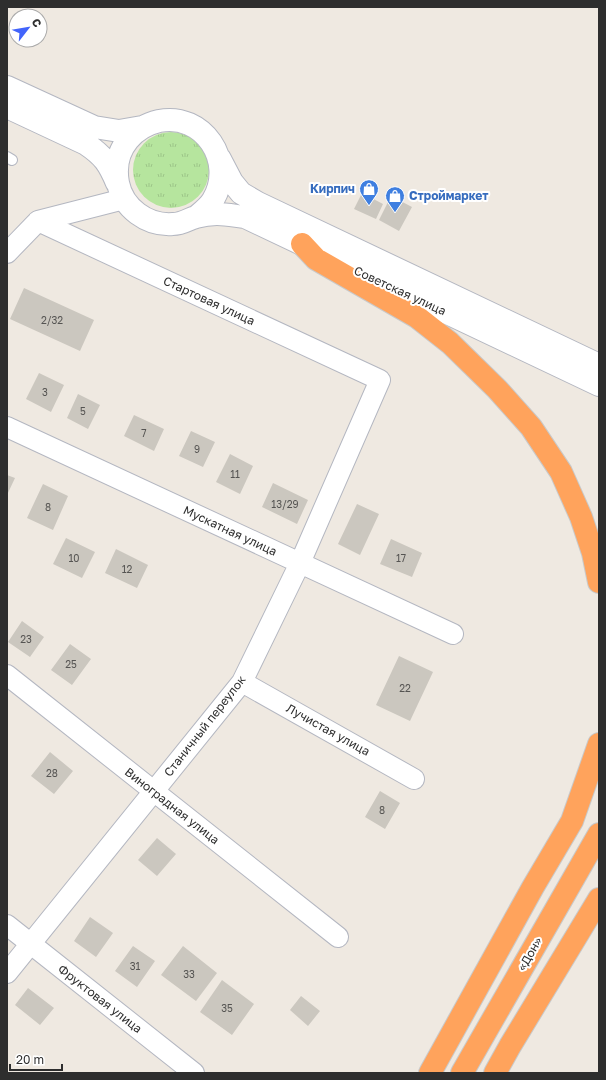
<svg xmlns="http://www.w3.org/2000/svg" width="606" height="1080" viewBox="0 0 606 1080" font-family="'Golos Text',sans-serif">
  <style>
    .grass { fill: url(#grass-tufts) }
    .building { fill: #cbc7bf }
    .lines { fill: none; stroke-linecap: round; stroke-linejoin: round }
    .service-casing { stroke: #b4b7c1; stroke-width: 12 }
    .minor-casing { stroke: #b4b7c1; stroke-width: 22 }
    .secondary-casing { stroke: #b4b7c1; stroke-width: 24 }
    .motorway-casing { stroke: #c9c9c9; stroke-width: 24 }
    .service { stroke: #fff; stroke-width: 10 }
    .minor { stroke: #fff; stroke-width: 20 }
    .secondary { stroke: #fff; stroke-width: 22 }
    .motorway { stroke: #ffa35c; stroke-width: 22 }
    .labels { text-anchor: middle; stroke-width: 4; stroke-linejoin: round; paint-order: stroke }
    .number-label { font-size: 10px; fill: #555452 }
    .shop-label { font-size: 12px; font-weight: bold; fill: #366cbe; stroke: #fff; text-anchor: end }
    .street-label { font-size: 12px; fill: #2e2e2e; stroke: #fff }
  </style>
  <defs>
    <pattern id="grass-tufts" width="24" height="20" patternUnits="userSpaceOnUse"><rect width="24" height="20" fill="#b6e59e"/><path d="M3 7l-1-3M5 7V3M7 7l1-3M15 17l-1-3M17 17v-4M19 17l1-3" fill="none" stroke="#9dc588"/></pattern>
  </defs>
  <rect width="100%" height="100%" fill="#efe9e1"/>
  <path class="grass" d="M133 170a38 38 0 1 1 76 0a38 38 0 1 1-76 0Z"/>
  <path class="building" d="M362,193l21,11 -7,15 -22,-10z
    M391,196l21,11 -13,24 -20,-11z
    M24,288l70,32 -14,31 -70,-32z
    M39,373l25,12 -13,27 -25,-13z
    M78,394l22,11 -12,24 -21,-11z
    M134,415l30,14 -10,22 -30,-15z
    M191,431l24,11 -12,25 -24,-11z
    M230,454l23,12 -13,28 -24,-12z
    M7,475l8,3 -8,17z
    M273,483l35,17 -11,24 -35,-17z
    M43,484l25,12 -15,34 -26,-12z
    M357,504l22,10 -19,41 -22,-11z
    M66,538l29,14 -13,26 -29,-14z
    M391,539l31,14 -10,24 -32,-13z
    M116,549l32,16 -11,23 -32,-15z
    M22,621l22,16 -14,20 -22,-15z
    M70,644l21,15 -19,26 -21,-15z
    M399,656l34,16 -23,49 -34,-16z
    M50,752l23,19 -19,23 -23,-18z
    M380,791l20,12 -15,26 -20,-12z
    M157,838l19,16 -19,22 -19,-16z
    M90,917l23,16 -17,24 -22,-16z
    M133,946l22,15 -18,26 -22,-16z
    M183,946l34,27 -21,28 -35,-26z
    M222,980l32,24 -22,31 -32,-23z
    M28,988l26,20 -14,17 -25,-20z
    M301,996l19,15 -12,15 -18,-16z"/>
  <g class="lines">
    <defs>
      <path id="service" d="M7,157l5,3"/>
      <path id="minor" d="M7,253l31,-32 86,-22
        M7,427l446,207
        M7,675l331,262
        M242,682l172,97
        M7,925l187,148
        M7,973l235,-291 58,-119 80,-183 -342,-159"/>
      <path id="secondary" d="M7,87l87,40 25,4 23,-4
        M7,107l79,37c18,12 23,20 31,39
        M220,159l12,23 9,11 17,10 341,162
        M196,217c6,-5 13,-10 17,-17 23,-39 -10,-88 -54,-79 -13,3 -23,9 -31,19 -10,12 -13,27 -10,43 5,25 29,43 55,41 10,0 15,-5 23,-7 7,-2 15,-3 21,-3 9,0 19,2 28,3l354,168"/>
      <path id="motorway" d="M302,244l14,15 101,58 33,26 47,46 34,38 30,45 20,45 12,36 6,29
        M430,1073l103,-186 39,-66 27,-77
        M462,1073l137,-239
        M495,1073l15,-27 89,-147"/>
    </defs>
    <use href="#service" class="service-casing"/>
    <use href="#minor" class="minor-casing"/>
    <use href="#secondary" class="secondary-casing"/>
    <use href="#motorway" class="motorway-casing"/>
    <use href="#service" class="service"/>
    <use href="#minor" class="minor"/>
    <use href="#secondary" class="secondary"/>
    <use href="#motorway" class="motorway"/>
  </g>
  <defs>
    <symbol id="shop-pin" viewBox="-11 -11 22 30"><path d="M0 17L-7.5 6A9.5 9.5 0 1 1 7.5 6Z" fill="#3f7fe0" stroke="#fff"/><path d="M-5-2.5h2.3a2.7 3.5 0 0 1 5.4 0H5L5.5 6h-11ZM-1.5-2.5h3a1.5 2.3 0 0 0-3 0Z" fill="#fff"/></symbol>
  </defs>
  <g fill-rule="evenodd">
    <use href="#shop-pin" x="358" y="178" width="22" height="30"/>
    <use href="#shop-pin" x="384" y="185" width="22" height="30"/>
  </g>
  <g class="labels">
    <g class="number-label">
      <text x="52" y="324">2/32</text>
      <text x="45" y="396">3</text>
      <text x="83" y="415">5</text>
      <text x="144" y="437">7</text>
      <text x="197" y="453">9</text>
      <text x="235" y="478">11</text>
      <text x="285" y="508">13/29</text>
      <text x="48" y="511">8</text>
      <text x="74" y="562">10</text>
      <text x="401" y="562">17</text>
      <text x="127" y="573">12</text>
      <text x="26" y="643">23</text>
      <text x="71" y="668">25</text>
      <text x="405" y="692">22</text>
      <text x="52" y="777">28</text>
      <text x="382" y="814">8</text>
      <text x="135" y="970">31</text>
      <text x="189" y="978">33</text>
      <text x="227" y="1012">35</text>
    </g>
    <g class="shop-label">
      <text x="355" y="193">Кирпич</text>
      <text x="409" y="200" text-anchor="start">Строймаркет</text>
    </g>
    <g class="street-label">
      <text transform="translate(400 291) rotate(25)" y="4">Советская улица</text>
      <text transform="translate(209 301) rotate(25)" y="4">Стартовая улица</text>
      <text transform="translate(230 531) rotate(25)" y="4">Мускатная улица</text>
      <text transform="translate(205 726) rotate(-52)" y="4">Станичный переулок</text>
      <text transform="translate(328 730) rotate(29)" y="4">Лучистая улица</text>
      <text transform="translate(172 806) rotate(38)" y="4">Виноградная улица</text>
      <text transform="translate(530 954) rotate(-60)" y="4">«Дон»</text>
      <text transform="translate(100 999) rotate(38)" y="4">Фруктовая улица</text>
    </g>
  </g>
  <rect width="606" height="1080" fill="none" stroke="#2e2e2e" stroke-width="16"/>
  <g transform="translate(28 28) rotate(59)"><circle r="19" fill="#ffffff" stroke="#ababab"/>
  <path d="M0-3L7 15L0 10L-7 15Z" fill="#4264fb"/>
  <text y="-6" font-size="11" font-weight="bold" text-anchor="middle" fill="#2e2e2e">С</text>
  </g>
  <path d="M10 1064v6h52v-6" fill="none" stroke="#2e2e2e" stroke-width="2"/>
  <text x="16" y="1064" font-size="12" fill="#2e2e2e" stroke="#ffffff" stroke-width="3" paint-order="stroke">20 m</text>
</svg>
